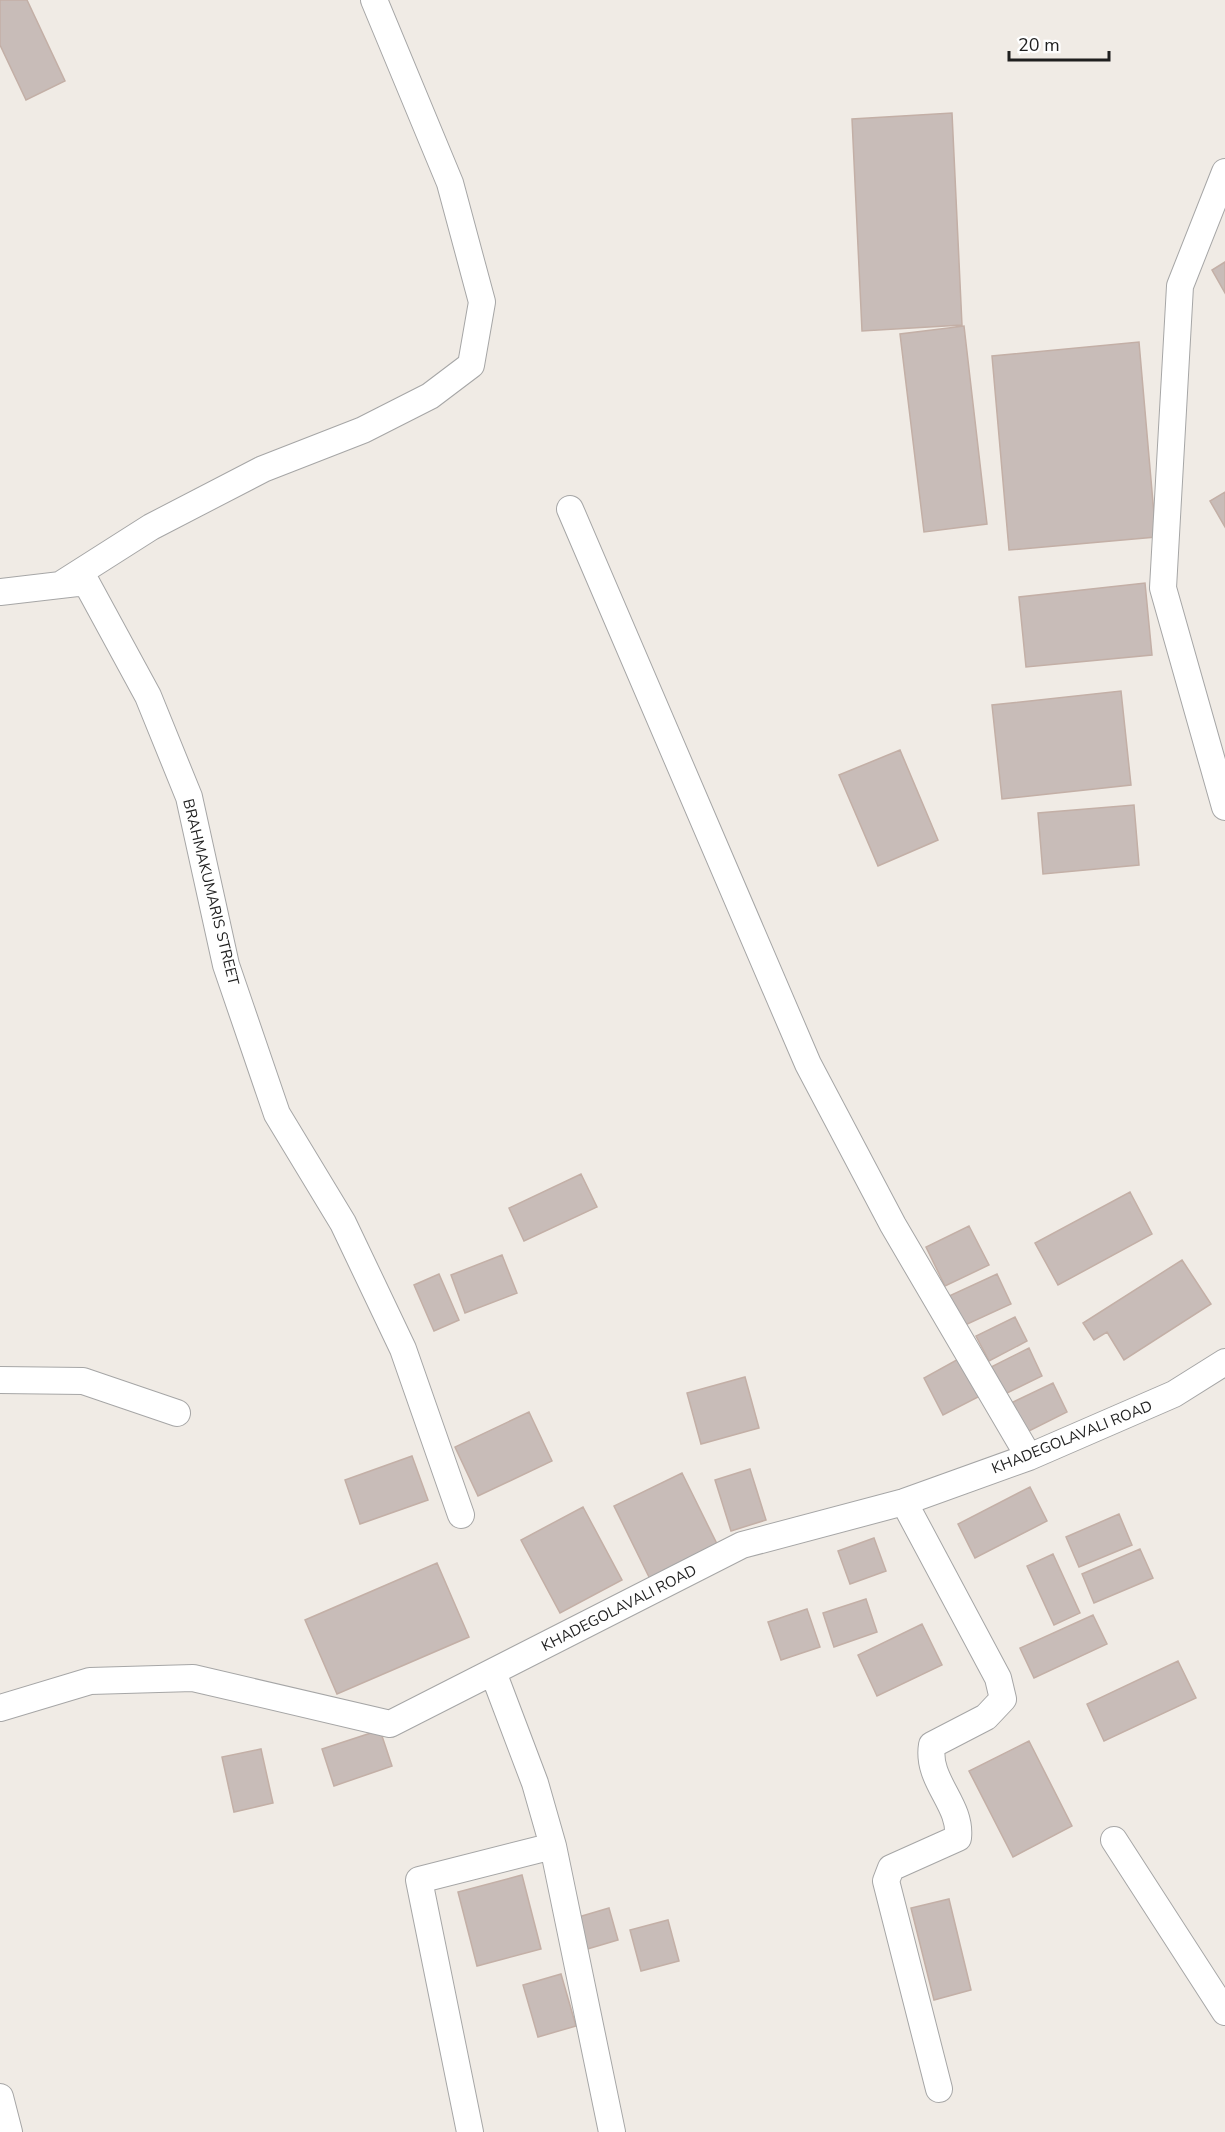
<svg xmlns="http://www.w3.org/2000/svg" width="1225" height="2132" viewBox="0 0 1225 2132" font-family="'Nunito Sans',sans-serif">
  <style>
    .building { fill: #c8bcb8; stroke: #c3afa6; stroke-width: 1.5 }
    .lines { fill: none; stroke-linecap: round; stroke-linejoin: round }
    .minor-casing { stroke: #a6a6a6; stroke-width: 28 }
    .minor { stroke: #fff; stroke-width: 26 }
    .labels { text-anchor: middle; stroke-width: 4.5; stroke-linejoin: round; paint-order: stroke }
    .street-label { font-size: 15px; fill: #1f1f1f; stroke: #fff }
  </style>
  <rect width="100%" height="100%" fill="#f0ebe5"/>
  <path class="building" d="M0,0h27l38,81 -39,19 -26,-55z
    M952,113l10,212 -100,6 -10,-212z
    M1225,262v31l-13,-23z
    M964,326l23,198 -63,8 -24,-198z
    M1139,342l17,195 -147,13 -17,-194z
    M1225,492v35l-15,-26z
    M1145,583l7,72 -126,12 -7,-70z
    M1121,691l10,94 -129,14 -10,-94z
    M900,750l38,90 -60,26 -39,-91z
    M1134,805l5,60 -96,9 -5,-61z
    M581,1174l16,33 -73,34 -15,-33z
    M1130,1192l22,42 -94,51 -23,-42z
    M969,1226l20,39 -44,21 -19,-39z
    M502,1255l15,38 -52,20 -14,-38z
    M1182,1260l29,44 -87,56 -17,-28 -13,8 -11,-17z
    M439,1274l20,46 -25,11 -20,-46z
    M997,1274l14,30 -48,22 -14,-30z
    M1015,1317l12,24 -38,20 -13,-25z
    M1029,1348l13,28 -37,18 -14,-27z
    M962,1357l20,38 -39,20 -19,-37z
    M745,1377l14,51 -58,16 -14,-51z
    M1053,1383l14,29 -42,21 -14,-30z
    M529,1412l23,49 -74,35 -23,-49z
    M412,1456l16,44 -68,24 -15,-44z
    M750,1469l16,51 -35,11 -16,-51z
    M682,1473l38,77 -68,33 -38,-77z
    M1030,1487l17,34 -72,37 -17,-34z
    M583,1507l39,73 -62,33 -39,-73z
    M1119,1514l13,31 -53,22 -13,-30z
    M874,1538l12,33 -36,13 -12,-33z
    M1140,1549l13,29 -59,25 -12,-29z
    M1053,1554l27,59 -26,12 -27,-59z
    M437,1563l32,74 -132,57 -32,-74z
    M866,1599l11,33 -43,15 -11,-34z
    M807,1609l13,38 -39,13 -13,-38z
    M1093,1615l14,29 -73,34 -14,-30z
    M922,1624l20,41 -65,31 -19,-41z
    M1178,1661l18,37 -92,43 -17,-37z
    M380,1730l12,36 -58,20 -12,-37z
    M1029,1741l43,85 -59,31 -44,-86z
    M261,1749l12,54 -39,9 -12,-55z
    M522,1875l19,74 -64,17 -19,-74z
    M949,1899l22,91 -37,10 -23,-92z
    M609,1908l9,32 -34,10 -9,-32z
    M668,1920l11,41 -38,10 -11,-41z
    M561,1974l15,52 -38,11 -15,-52z"/>
  <g class="lines">
    <defs>
      <path id="minor" d="M1225,172l-45,114 -17,302 62,219
        M570,509l238,555 85,161 136,232
        M63,583l88,-56 112,-58 100,-39 67,-34 41,-31 11,-63 -32,-119 -76,-183
        M0,592l86,-10 62,114 41,101 37,168 51,149 66,109 60,126 58,166
        M0,1380l83,1 94,32
        M904,1502l94,176 5,21 -17,18 -54,28c-6,36 30,59 26,93l-67,30 -5,13 53,208
        M493,1672l42,111 18,63 59,286
        M0,1708l90,-27 103,-3 197,46 352,-179 162,-43 125,-45 145,-63 51,-32
        M1114,1840l111,172
        M0,2097l9,35
        M470,2132l-51,-252 134,-34"/>
    </defs>
    <use href="#minor" class="minor-casing"/>
    <use href="#minor" class="minor"/>
  </g>
  <g class="labels">
    <g class="street-label">
      <text transform="translate(211 892) rotate(76)" y="5">BRAHMAKUMARIS STREET</text>
      <text transform="translate(1072 1437) rotate(-22)" y="5">KHADEGOLAVALI ROAD</text>
      <text transform="translate(619 1608) rotate(-27)" y="5">KHADEGOLAVALI ROAD</text>
    </g>
  </g>
  <path d="M1009 51v9h100v-9" fill="none" stroke="#1f1f1f" stroke-width="3"/>
  <text x="1018" y="51" font-size="18" fill="#1f1f1f" stroke="#ffffff" stroke-width="4.5" paint-order="stroke">20 m</text>
</svg>
